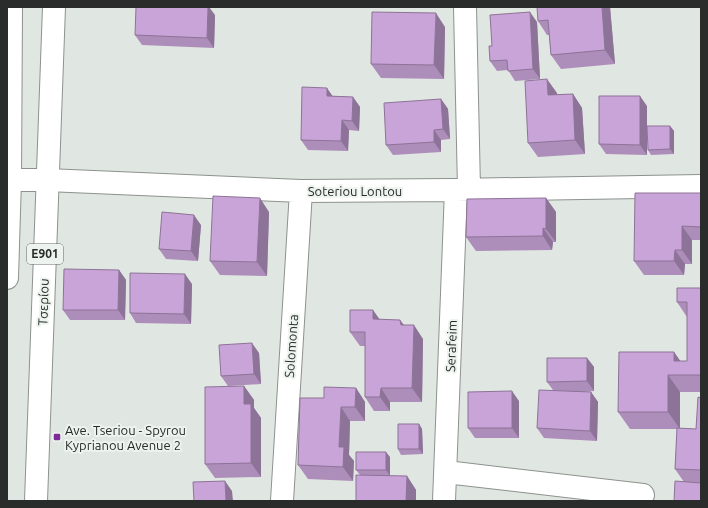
<svg xmlns="http://www.w3.org/2000/svg" width="708" height="508" viewBox="0 0 708 508" font-family="Ubuntu,sans-serif">
  <style>
    .lines { fill: none; stroke-linecap: round; stroke-linejoin: round }
    .minor-casing { stroke: #8c928d; stroke-width: 24 }
    .major-casing { stroke: #8c928d; stroke-width: 24 }
    .minor { stroke: #fff; stroke-width: 22 }
    .major { stroke: #fff; stroke-width: 22 }
    .wall { fill: #ad8dba }
    .shaded-wall { fill: #8d7397 }
    .building { fill: #c9a4d8; stroke: #8d7397 }
    .poi-dot { fill: #7d2a9a; stroke: #edf3ee; stroke-width: 1.5 }
    .labels { text-anchor: middle; stroke-width: 4; stroke-linejoin: round; paint-order: stroke }
    .shield { fill: #edf3ee; stroke: #646865; stroke-width: 1 }
    .shield-label { font-size: 12px; font-weight: bold; fill: #292c2a }
    .street-label { font-size: 13px; fill: #292c2a; stroke: #edf3ee }
    .poi-label { font-size: 13px; fill: #292c2a; stroke: #edf3ee; text-anchor: start }
  </style>
  <rect width="100%" height="100%" fill="#e0e6e1"/>
  <g class="lines">
    <defs>
      <path id="minor" d="M465,7l4,182
        M10,180h37l254,11 155,-1 245,-4
        M446,472l197,23
        M282,501l19,-310
        M444,501l12,-311"/>
      <path id="major" d="M7,278l3,-98 1,-173
        M36,501l18,-494"/>
    </defs>
    <use href="#minor" class="minor-casing"/>
    <use href="#major" class="major-casing"/>
    <use href="#minor" class="minor"/>
    <use href="#major" class="major"/>
  </g>
  <path class="wall" d="M610,7l5,57 -54,5 -10,-14 -2,-20h-2l-9,-14z
    M215,15l-1,33 -72,-3 -7,-10z
    M537,22l3,57 -25,2 -7,-11 -11,1 -7,-10 2,-15z
    M445,27l-1,52 -63,-1 -10,-14z
    M557,93v2l16,-1 9,14 3,46 -47,3 -10,-14z
    M333,96l20,1 7,10 -1,24 -10,-1 -1,21 -40,-1 -7,-10z
    M441,99l7,10 2,30 -9,1v12l-48,3 -7,-10z
    M647,106v49l-41,-1 -7,-10z
    M670,126l4,5v23l-23,1 -3,-5z
    M701,193v47h-9v24h-7l-1,11h-40l-10,-14z
    M546,198l10,14v30h-3l-1,8 -76,1 -10,-14z
    M269,212l-2,64 -47,-1 -10,-14z
    M201,225l-3,36 -32,-2 -7,-10z
    M119,270l7,10 -1,40h-55l-7,-10z
    M192,284l-1,40 -55,-1 -6,-10z
    M701,288v104h-21v36l16,1 5,-31v103l-17,-19 -9,-13 2,-40h-47l-12,-17 56,-60 6,9h7v-44l-10,-15z
    M380,320h20l4,5 19,14 -1,63h-32v9h-16l-9,-14v-51h-5l-10,-14z
    M259,353l2,31 -33,2 -7,-10z
    M587,358l7,9v24l-11,1h8l7,10 -1,39 -53,-3 -7,-10 16,-38 -6,-8z
    M244,386l10,14v8l7,10v59l-46,1 -10,-14z
    M356,388l9,14v19h-15l-1,34 5,6 -1,20 -45,-2 -10,-14 26,-67z
    M519,401v37h-44l-7,-10z
    M419,424l3,5 1,25 -22,1 -3,-6z
    M390,457v19h17l9,14v11h-60l4,-26 -4,-5z"/>
  <path class="shaded-wall" d="M208,7h1l6,8 -1,33 -7,-10z
    M602,7h8l5,57 -10,-14z
    M530,12l7,10 3,57 -7,-10z
    M436,13l9,14 -1,52 -10,-14z
    M547,79l10,14 1,16 -10,-14z
    M327,88l7,10 -7,-2z
    M573,94l9,14 3,46 -10,-14z
    M640,96l7,10v49l-7,-10z
    M353,97l7,10 -1,24 -7,-10z
    M441,99l7,10 2,30 -7,-10z
    M342,120l7,10 -1,21 -7,-10z
    M670,126l4,5v23l-4,-5z
    M434,130l7,10v12l-7,-10z
    M260,198l9,14 -2,64 -10,-14z
    M546,198l10,14v30l-10,-13z
    M194,215l7,10 -3,36 -7,-10z
    M682,226l10,14v24l-10,-14z
    M543,228l10,14 -1,8 -9,-14z
    M675,250l10,14 -1,11 -10,-14z
    M119,270l7,10 -1,40 -7,-10z
    M185,274l7,10 -1,40 -7,-10z
    M373,310l10,14 -10,-5z
    M400,320l10,14 -9,-9z
    M414,325l9,14 -1,63 -10,-14z
    M252,343l7,10 2,31 -7,-10z
    M674,352l12,17 -12,-8z
    M587,358l7,9v24l-7,-10z
    M668,375l12,17v37l-12,-17z
    M244,386l10,14v8l7,10v59l-10,-14 -7,-59z
    M356,388l9,14v19l-10,-14z
    M381,388l9,14v9l-10,-14z
    M512,391l7,10v37l-7,-10z
    M591,392l7,10 -1,39 -7,-10z
    M341,407l9,14 -1,34 5,6 -1,20 -10,-14 -4,-20z
    M419,424l3,5 1,25 -4,-5z
    M386,452l4,5v19l-4,-6z
    M407,476l9,14v11h-10z
    M225,481l7,10 1,10h-7z"/>
  <path class="building" d="M136,7h72l-1,31 -72,-3z
    M537,7h65l3,43 -54,5 -3,-35 -10,1z
    M372,12l64,1 -2,52 -63,-1z
    M530,12l3,57 -25,2 -1,-11 -17,1 -1,-15h3l-2,-31z
    M547,79l1,16 25,-1 2,46 -47,3 -3,-62z
    M302,87l25,1v8l26,1 -1,24 -10,-1 -1,21 -40,-1z
    M599,96h41v49l-41,-1z
    M441,99l2,30 -9,1v12l-48,3 -2,-42z
    M647,126h23v23l-22,1z
    M635,193h66v34l-19,-1v24h-7l-1,11h-40z
    M213,196l47,2 -3,64 -47,-1z
    M546,198v31l-3,-1v8l-77,1 1,-38z
    M162,212l32,3 -3,36 -32,-2z
    M64,269l55,1 -1,40h-55z
    M130,273l55,1 -1,40 -54,-1z
    M677,288h24v87h-33v37h-50l1,-60h55v9h13v-59h-10z
    M350,310h23v9l27,1 1,5h13l-2,63h-31l-1,9h-15v-65h-15z
    M252,343l2,31 -33,2 -2,-31z
    M547,358h40v23l-40,1z
    M244,386v18h7v59l-46,1v-77z
    M324,387l32,1 -1,19h-14l-2,40h5l-1,20 -45,-2 2,-67h24z
    M539,390l52,2 -1,39 -53,-3z
    M512,391v37h-44v-36z
    M698,397l3,1v72l-26,-1 2,-41 19,1z
    M398,424h21v25h-21z
    M356,452h30v18h-30z
    M356,475l51,1 -1,25h-50z
    M225,481l1,20h-32l-1,-19z
    M675,481l26,2v18h-27z"/>
  <rect class="poi-dot" x="53" y="433" width="8" height="8" rx="2"/>
  <g class="labels">
    <rect class="shield" x="27" y="244" width="36" height="20" rx="3"/>
    <g class="shield-label">
      <text x="45" y="258">E901</text>
    </g>
    <g class="street-label">
      <text x="355" y="196">Soteriou Lontou</text>
      <text transform="translate(43 302) rotate(-88)" y="5">Τσερίου</text>
      <text transform="translate(291 346) rotate(-86)" y="5">Solomonta</text>
      <text transform="translate(451 346) rotate(-88)" y="5">Serafeim</text>
    </g>
    <g class="poi-label">
      <text x="65" y="435">Ave. Tseriou - Spyrou<tspan x="65" dy="15">Kyprianou Avenue 2</tspan></text>
    </g>
  </g>
  <rect width="708" height="508" fill="none" stroke="#292c2a" stroke-width="16"/>
</svg>
